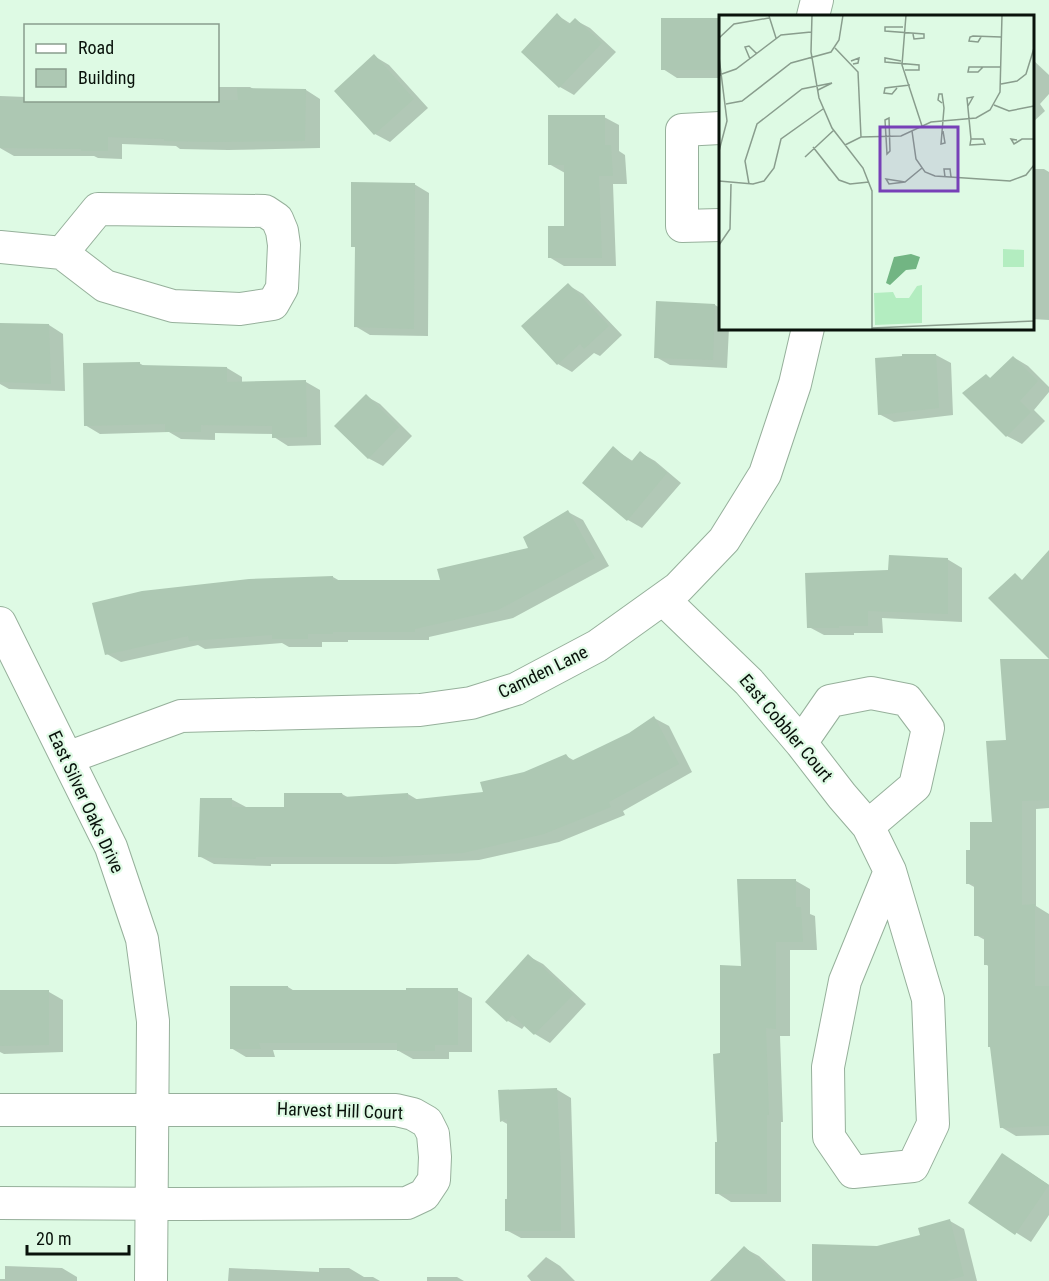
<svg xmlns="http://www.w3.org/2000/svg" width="1049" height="1281" viewBox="0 0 1049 1281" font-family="'Roboto Condensed',sans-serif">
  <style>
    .shadow { fill: #0003 }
    .building { fill: #adc8b3 }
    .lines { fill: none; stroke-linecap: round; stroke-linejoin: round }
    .minor-casing { stroke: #96b09b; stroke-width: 34 }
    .minor { stroke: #fff; stroke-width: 32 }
    .labels { text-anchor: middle; stroke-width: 4.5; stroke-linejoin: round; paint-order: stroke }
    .street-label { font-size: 18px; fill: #09120b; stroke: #defae4 }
    .inset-road { fill: none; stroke: #899d8d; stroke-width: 1.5 }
    .view { fill: #7740b7; fill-opacity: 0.15; stroke: #7740b7; stroke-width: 3 }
    .inset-edge { fill: none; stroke: #09120b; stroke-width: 3 }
  </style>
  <rect width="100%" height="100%" fill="#defae4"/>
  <path class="shadow" d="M557,15l14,9 4,-4 15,8 26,24 -42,43 -14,-8z
    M719,20h1v58h-43l-14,-9z
    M374,56l15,9 39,43 -38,34 -15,-8 -39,-43z
    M1032,59l17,16v19l-9,10 5,7 -13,12z
    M218,87h32l5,3h51l14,9v49l-92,2 -48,-1 -4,-3 -54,-2v15l-24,-1 -4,-2h-80l-14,-8v-52l26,1v3h192z
    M604,117l15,8v26l6,4 2,29h-14l3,82h-52l-15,-9 16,-29v-55l-16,-9z
    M1032,169h12l5,3v148l-17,-1z
    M414,184l15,9 -1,143 -58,-1 -15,-9 2,-78 -5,-2z
    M568,285l15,9 39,41 -22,21 -6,-3 -22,19 -14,-8z
    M715,305l5,3v20h9l-2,40 -57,-3 -14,-8z
    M0,325h49l14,9 2,57 -56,-2 -9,-5z
    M936,355l15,8 2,52 -59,7 -15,-8z
    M1013,357l15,9 21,21v5l-15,18 11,11 -23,23 -15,-8 -43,-43 22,-17 6,3z
    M139,363l7,4 81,1 15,9v6l64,-1 14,8 1,55 -33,1 -14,-9v-3l-59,-1v7l-34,-1 -12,-7 -69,2 -15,-9z
    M366,396l14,8 32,32 -29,30 -15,-8z
    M613,448l21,14 7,-9 14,8 26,22 -39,45 -14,-8z
    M568,512l15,8 26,46 -96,52 -84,19v3h-81v2h-26v5h-33l-7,-4 -77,6 -7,-4 -77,17 -14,-8 226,-77 7,4h102l88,-32z
    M947,559l15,9v54l-80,-4 1,15h-29v2h-30l-15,-8 81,-55z
    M1049,661v147l-13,1v97l13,8v221l-33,1 -15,-9 -11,-160 -5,-3v-24l-9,-5v-47l-9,-5 4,-32 22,-27 14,-82z
    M654,718l15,8 23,46 -69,39 2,4 -66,27 -80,18 -83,4h-125v2l-57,-2 -15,-8 32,-57 15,8 39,1 57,-14 7,4 59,-4 10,6 67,-6 40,-21 41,-17 9,5 55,-27z
    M796,881l14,8v25l5,2 2,34h-27v86h-10l3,86h-2v80h-50l-14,-9 4,-138 22,-87z
    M528,956l15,8 43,40 -36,39 -15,-9 -10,-9 -3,4 -14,-8 -21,-20z
    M288,987l8,5 161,-2 15,8v54h-23v7h-36l-16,-9h-124l2,7h-29l-15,-9z
    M0,992h49l14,8v52l-59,2 -4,-2z
    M556,1089l15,9 4,140h-54l-15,-8 3,-105 -7,-4z
    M1017,1164l32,21v30l-18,27 -61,-39z
    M950,1221l14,8 13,52h-163l63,-33 45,-12z
    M744,1248l15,8 27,25h-62z
    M546,1257l14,9 15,15h-44l-4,-5z
    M5,1266l57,2 15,9v4h-77v-2h5z
    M229,1268l90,4v-4h30l15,9h9l7,4h-152z
    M427,1277h30l7,4h-37z"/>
  <path class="building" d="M557,13l11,12 7,-7 27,25 -43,45 -38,-36z
    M661,18h59v52h-59z
    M374,54l40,45 -40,36 -40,-44z
    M237,88l69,1 -1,52 -92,1 -49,-1v-2l-56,-2v14h-27v-2l-81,-1v-48h238z
    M548,115h57v30h6l2,31h-14l3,82h-54v-32h16v-61h-16z
    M351,182l64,1 -1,146 -60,-2 1,-80h-4z
    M568,283l41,43 -25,23 -4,-5 -23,21 -36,-39z
    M656,301l59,3 -2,56 -59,-2z
    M0,323l49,1 2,60 -51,-2z
    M902,354h34l3,54 -61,7 -3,-57 27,-2z
    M1013,356l25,25 -18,20 11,11 -25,25 -44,-44 24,-19 4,4z
    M140,362v3l87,2v15l79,-2 1,57 -35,1v-12l-71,-1v7h-36v-8l-81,2 -1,-63z
    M366,394l33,33 -31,32 -34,-33z
    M613,446l18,16 9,-11 27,22 -40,48 -45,-38z
    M568,510l27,48 -97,52 -83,19v3h-82v2h-25v5h-36v-4l-83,6 -1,-5 -83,19 -13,-52 50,-12 107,-12 84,-3v4h107l-3,-11 91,-21 -5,-11z
    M1049,550v109l-61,-61 27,-25 7,7z
    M889,555l59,3v56l-80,-3v15h-29v2h-32l-2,-55 83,-3z
    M1000,659h49v141l-27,1v104l13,-1v82h14v140l-49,2 -10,-81h-2v-82h-4v-29h-10v-52h-8v-34h4v-28h22l-6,-81 20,-1z
    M654,716l25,48 -70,38 2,5 -67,27 -81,19 -82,4h-125v2l-58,-2 2,-59h32v9h52v-14h58l1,4 65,-4v7l75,-8 -3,-10 44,-10 42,-18 5,7 58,-28z
    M737,879h59v28h5l2,35h-27v87l-10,-1 3,87h-2v79h-52v-52h2l-4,-88 7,-1v-88l21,1z
    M528,954l45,41 -39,40 -22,-20 -5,7 -22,-20z
    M230,986h58v4h118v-2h52v57h-23v6h-38v-8h-138l2,6h-31z
    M0,990h49v55l-49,1z
    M557,1088l4,83v60h-56v-32h2v-80l-7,3 -2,-32z
    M1002,1153l47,32 -34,50 -47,-32z
    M950,1219l14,57 -18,5h-134v-37l65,2 43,-11 -2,-7z
    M744,1246l38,35h-72z"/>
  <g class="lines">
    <defs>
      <path id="minor" d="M813,16l4,-16
        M720,128l-38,2v96l38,-1
        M98,209l167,2 12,8 5,12 2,14 -2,43 -9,16 -33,5 -67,-3 -68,-20 -43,-33z
        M0,247l62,6
        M663,599l86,83 52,61 41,53 26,30 22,45 38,128 5,125 -20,42 -60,6 -24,-35 -1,-70 17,-86 45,-110
        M0,623l111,224 31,92 11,82 -2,260
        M801,743l29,-42 41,-8 36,7 21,28 -13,58 -47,40
        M67,758l114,-42 239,-6 51,-7 45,-14 81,-43 81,-58 46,-48 41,-66 30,-90 13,-56
        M0,1110h396l17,4 14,8 6,12 2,23 -1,23 -10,15 -17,8 -214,1 -193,-1"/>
    </defs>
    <use href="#minor" class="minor-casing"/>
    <use href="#minor" class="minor"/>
  </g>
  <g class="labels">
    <g class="street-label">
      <text transform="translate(543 672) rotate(-26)" y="6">Camden Lane</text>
      <text transform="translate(786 728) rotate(50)" y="6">East Cobbler Court</text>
      <text transform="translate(86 802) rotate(65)" y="6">East Silver Oaks Drive</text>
      <text transform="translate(340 1111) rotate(2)" y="6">Harvest Hill Court</text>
    </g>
  </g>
  <g transform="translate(719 15)">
    <rect width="315" height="315" fill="#defae4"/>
    <path d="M284,234l21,1v17h-21zM203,270v38l-47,2 -1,-32 19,-1 3,6h13l8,-12z" fill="#b3edc0"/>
    <path d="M192,239l9,3 -4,12 -10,1 -16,15 -4,-2 8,-26z" fill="#72b583"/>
    <path class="inset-road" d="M93,0l-1,37 8,46 13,30 31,40 9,23v139M187,0l-4,50 20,61M50,1l7,22M184,12h-18v4l39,3v4l-10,1 -1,-5M262,22l-3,5 -9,-1 1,-4 3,-1 28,1M0,23l15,-14 35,-6M116,33l23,24 3,65M0,42l8,64 -8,30M31,44l-5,-12 4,-1 8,8M132,46l8,-3 -1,5 -5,1M182,46l-16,-3v4l34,3v5h-14M264,52l-5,5h-10l1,-5h32M0,60l17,-6 45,-34 30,-3M282,69l16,-3 9,-7 8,-26M178,73l-5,6 -8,-1 1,-5 25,-3M223,88l-4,-3 1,-6h3l2,14 -3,36 4,-1 -2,-12M7,89l16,-3 49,-38 40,-11 8,-12 4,-25M275,90l15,6 25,-5M249,91l5,-9 -6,1 4,41h12l2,5 -15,1 1,-6M170,103l1,33 -3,3 -2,-34zM193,116l4,28 9,13 10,4 75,5 16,-6 8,-10M298,125l-6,-1 3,5 8,-5h12M126,130l16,-8 40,-1 30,-14 45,-4 14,-8 10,-18 2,-77M94,132l26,33 11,4 19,-2M86,142l29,-27M226,162l-1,-8h6l1,8M0,166l34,3 11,-3 10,-13 7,-29 42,-30M186,167l-19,-3 3,5 16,-2 17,-14M30,169l-4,-23 12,-37 45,-35 30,-6 -14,7M0,230l11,-16 1,-45M153,313l162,-7"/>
    <path class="view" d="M161,112h78v64h-78z"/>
    <rect width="315" height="315" class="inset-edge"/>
  </g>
  <rect x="24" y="24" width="195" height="78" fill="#defae4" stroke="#899d8d" stroke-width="1.5"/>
  <rect x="36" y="44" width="30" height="9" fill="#ffffff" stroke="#899d8d" stroke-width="1.5"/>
  <text x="78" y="54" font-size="18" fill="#09120b">Road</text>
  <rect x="36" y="69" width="30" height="18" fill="#adc8b3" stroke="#899d8d" stroke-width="1.5"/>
  <text x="78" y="84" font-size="18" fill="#09120b">Building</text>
  <path d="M27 1245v9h102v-9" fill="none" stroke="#09120b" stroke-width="3"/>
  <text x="36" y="1245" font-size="18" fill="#09120b" stroke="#defae4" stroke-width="4.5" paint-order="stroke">20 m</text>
</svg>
